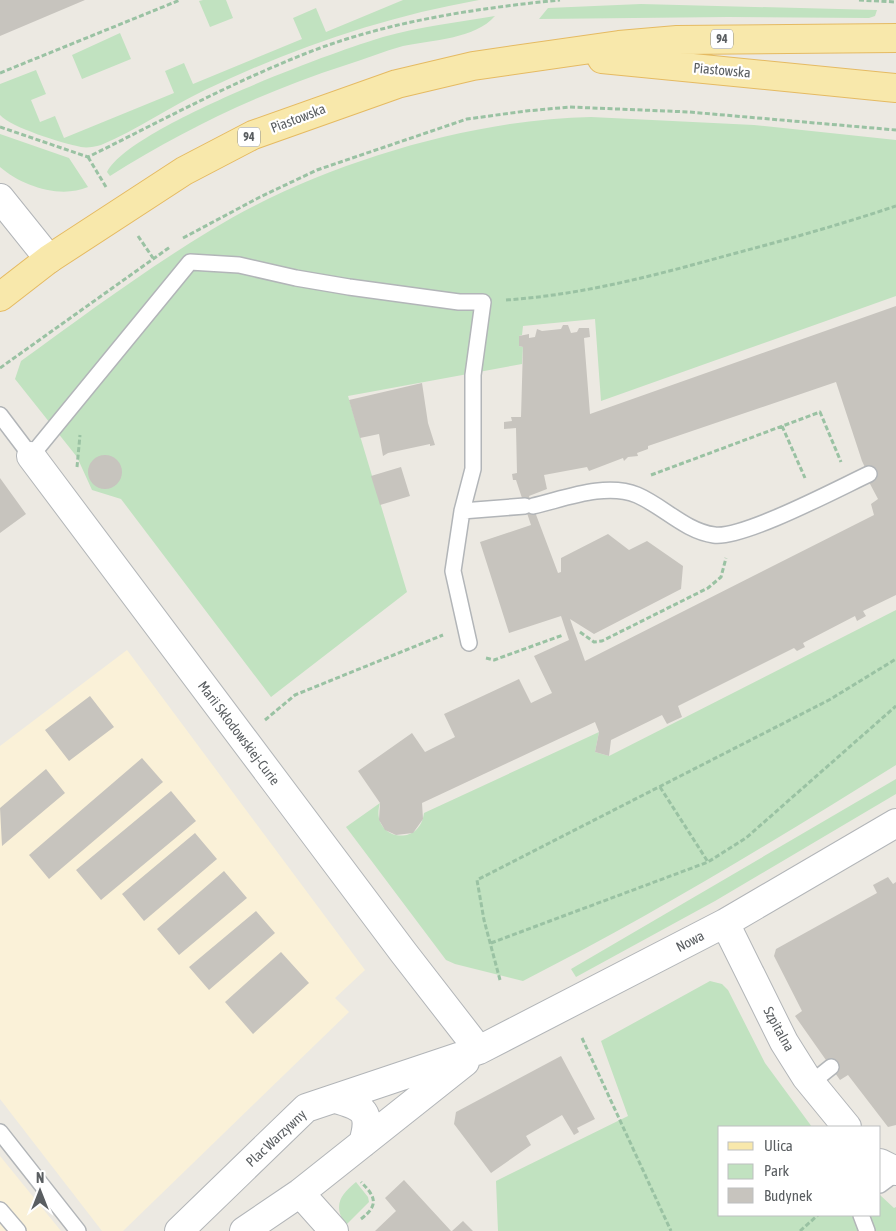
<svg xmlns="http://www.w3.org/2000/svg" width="896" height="1231" viewBox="0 0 896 1231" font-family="'Asap Condensed',sans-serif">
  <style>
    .commercial { fill: #faf1d8 }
    .green { fill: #c1e2c0 }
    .building { fill: #c7c4be; fill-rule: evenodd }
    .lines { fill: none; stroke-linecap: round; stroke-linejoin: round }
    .service-casing { stroke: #b2b5b8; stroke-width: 18 }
    .minor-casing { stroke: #b2b5b8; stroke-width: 30 }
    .tertiary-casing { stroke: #b2b5b8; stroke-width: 30 }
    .primary-casing { stroke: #e5ba62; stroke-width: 30 }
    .path { stroke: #9ac2a3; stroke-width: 3; stroke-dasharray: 5 2.5; stroke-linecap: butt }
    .service { stroke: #fff; stroke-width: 15 }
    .minor { stroke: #fff; stroke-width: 28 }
    .tertiary { stroke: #fff; stroke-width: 28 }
    .primary { stroke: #f8e8ab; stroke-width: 28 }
    .labels { text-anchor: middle; stroke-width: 4.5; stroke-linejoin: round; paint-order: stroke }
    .shield { fill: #fff; stroke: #8c8e90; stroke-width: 1 }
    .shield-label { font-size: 12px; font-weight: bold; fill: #5a5e61 }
    .street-label { font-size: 14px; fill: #5a5e61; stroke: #fff }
  </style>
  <rect width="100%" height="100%" fill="#ece9e2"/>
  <path class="commercial" d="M127,650l238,320 -30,28 14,14 -226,219h-21l-102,-132v-353z
    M0,1156l61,75h-61z"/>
  <path class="green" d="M203,0h23l7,18 -23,9 -11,-26z
    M403,0h76c-95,17 -186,48 -274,90 -36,17 -68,40 -104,55 -7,2 -14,3 -20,2 -19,-4 -69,-19 -81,-32v-31l36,-14 10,24 -15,6 9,22 15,-6 9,22 110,-45 -9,-22 19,-8 9,21 109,-45 -9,-21 23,-10 10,24z
    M641,4l236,6 -2,6 -6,2 -141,-1 -189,2 9,-11z
    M495,16c-20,23 -63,24 -92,30 -19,5 -38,13 -57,19 -84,27 -162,64 -236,111l-3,-4c23,-45 222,-119 276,-135 36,-10 75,-15 112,-21z
    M120,33l11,26 -49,20 -10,-24z
    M591,117l163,8 142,15v156l-295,105 -6,-82 -72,7 -1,9 -3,1v10l4,1 -1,17 -174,32 59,196 -136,105 -150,-198 -29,-9 -15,-33 -62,-78 6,-18c62,-45 124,-91 190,-131 104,-64 258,-111 380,-113z
    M0,134l69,24 19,29c-28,12 -66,-1 -88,-20z
    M896,610v155c-122,76 -245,151 -373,216l-68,-17 -9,-4 -100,-133 34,-24c-11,35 39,47 44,10l175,-81 -4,20 14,4z
    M896,779v15l-181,107 -139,76 -5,-8z
    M710,981l12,3 6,6 37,73 47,64h-92v88h160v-20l14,13 2,-1v24h-398l-2,-50 132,-65 -27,-75z
    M356,1182l12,15 1,5 -23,23c-14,-19 -5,-31 10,-43z"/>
  <path class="building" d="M0,0h85l-85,36z
    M896,306v289l-33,16 3,5 -9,5 -2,-5 -52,27 2,4 -8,4 -3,-3 -116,58 4,11 -15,7 -5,-9 -51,25 -2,16 -14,-4 4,-20 -4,-10 -173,81 1,16 -10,14 -17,2 -11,-5 -6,-10 1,-17 -22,-32 54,-38 13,19 30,-15 -11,-23 75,-35 12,24 21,-10 -18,-37 35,-16 -8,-24 -52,17 -29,-91 51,-17 -15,-45h-3l-1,-6 5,-1 -1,-45 -12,1v-7l8,-1 -1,-4h10l2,-70 -4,-1v-10l10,-2v4l6,-1 2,-8 5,2 19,-2 2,-4h5l3,8 6,-1 2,-4h10l1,9 -6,1 6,76zM836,382l26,79 9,19 -2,2 9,17 -7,5 3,11 -289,146 -15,-42 24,15 87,-45 2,-23 -36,-25 -18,9 -21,-16 -47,24v14l-3,1 -29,-77 18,-7 -3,-14 43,-8 2,4 34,-13 1,3 4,-4 10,-1 -1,-3 11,-4v-3z
    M422,383l6,40 7,22 -5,1v-2l-42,9 -5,3 -4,-22 -19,4 -11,-38z
    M88 472a17 17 0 1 1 34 0a17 17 0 1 1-34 0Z
    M401,467l9,29 -30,9 -9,-29z
    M0,478l26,36 -26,19z
    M90,696l24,31 -45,34 -24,-31z
    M142,758l21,24 -114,97 -20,-24z
    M46,769l19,24 -63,53 -2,-38z
    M171,791l25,30 -95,79 -25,-30z
    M195,833l22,26 -73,62 -22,-27z
    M224,871l23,27 -68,57 -22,-26z
    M888,877l5,7 3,-2v243l-8,2 -40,-52 -8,5 -45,-64 7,-5 -28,-55 2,-7 101,-56 -4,-8z
    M256,911l19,22 -66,57 -20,-23z
    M281,952l28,31 -56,51 -28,-32z
    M561,1056l34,63 -18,9 2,4 -5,3 -12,-20 -36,21 5,9 -40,28 -37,-49 2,-12z
    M404,1180l47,51h-76l21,-20 -11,-13z
    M463,1221l10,10h-21z"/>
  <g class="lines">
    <defs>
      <path id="service" d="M0,415l31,41 159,-194 49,3 57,13 53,9 110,15h24l-10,73v94l-11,42 -9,60 16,72
        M533,506c31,-7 72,-24 104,-11 26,11 48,36 77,40 29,4 125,-47 155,-61
        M462,511l63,-5
        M811,1083l20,-16
        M0,1132l78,99
        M880,1185l16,-12
        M0,1210l18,21
        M861,1215l6,16"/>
      <path id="minor" d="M31,456l372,496 76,98
        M725,923l59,119 22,35 41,50
        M336,1099c28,8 36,13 27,44
        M880,1163l16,8
        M300,1193l34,38
        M179,1231l127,-123 173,-58 246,-127 171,-100
        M244,1231l56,-38 165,-131"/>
      <path id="tertiary" d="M0,198l49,61"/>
      <path id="primary" d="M602,59l294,29
        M0,297l49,-38 135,-88 69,-36 144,-51 76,-18 146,-21 58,-5 219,-2"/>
    </defs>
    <use href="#service" class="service-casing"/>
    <use href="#minor" class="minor-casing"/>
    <use href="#tertiary" class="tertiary-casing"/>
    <use href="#primary" class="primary-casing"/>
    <path class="path" d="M859,0l37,2
      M0,73l180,-73
      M0,127l88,30c77,-38 152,-79 232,-109 77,-28 160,-40 240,-48
      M88,157l18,30
      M138,236l15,22
      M183,238l77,-41 57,-27 150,-51 59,-8 44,-4 119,5 207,18
      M506,300c74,-5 147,-24 219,-44 57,-15 114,-31 171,-50
      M0,368l170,-121
      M782,426l23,52
      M77,467l3,-32
      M651,475l169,-63 21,50
      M580,632l14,10 8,-1 106,-53 13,-11 5,-19
      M486,658l8,2 69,-25
      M265,720l30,-25 148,-60
      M660,787l48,75
      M491,943l217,-81 38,-24 150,-132
      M500,980l-16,-60 -7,-40 352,-180 67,-41
      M582,1038l89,193
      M361,1219c18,-14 15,-22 0,-37
      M800,1231l18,-16"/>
    <use href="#service" class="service"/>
    <use href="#minor" class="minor"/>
    <use href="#tertiary" class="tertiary"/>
    <use href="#primary" class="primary"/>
  </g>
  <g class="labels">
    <g class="shield">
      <rect x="711" y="29.5" width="22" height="19" rx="4"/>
      <rect x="238" y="127.5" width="22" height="19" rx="4"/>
    </g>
    <g class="shield-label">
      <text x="722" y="43">94</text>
      <text x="249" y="141">94</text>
    </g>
    <g class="street-label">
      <text transform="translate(722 70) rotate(5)" y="5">Piastowska</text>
      <text transform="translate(298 118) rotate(-21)" y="5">Piastowska</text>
      <text transform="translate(239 733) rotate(53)" y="5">Marii Skłodowskiej-Curie</text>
      <text transform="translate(690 941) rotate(-27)" y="5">Nowa</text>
      <text transform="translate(779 1029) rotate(61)" y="5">Szpitalna</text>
      <text transform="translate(276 1138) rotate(-43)" y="5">Plac Warzywny</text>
    </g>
  </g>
  <rect x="718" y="1126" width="162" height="90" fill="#ffffff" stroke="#bdbfc0"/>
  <rect x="728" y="1142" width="25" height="8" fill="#f8e8ab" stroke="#bdbfc0"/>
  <text x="764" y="1151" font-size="15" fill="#5a5e61">Ulica</text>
  <rect x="728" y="1164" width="25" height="15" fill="#c1e2c0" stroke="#bdbfc0"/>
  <text x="764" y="1176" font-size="15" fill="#5a5e61">Park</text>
  <rect x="728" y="1188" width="25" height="15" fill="#c7c4be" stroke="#bdbfc0"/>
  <text x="764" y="1201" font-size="15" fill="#5a5e61">Budynek</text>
  <g transform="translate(40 1191)" stroke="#ffffff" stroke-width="4" paint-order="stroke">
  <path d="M0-4L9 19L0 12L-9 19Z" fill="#5a5e61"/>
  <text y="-8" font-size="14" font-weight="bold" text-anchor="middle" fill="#5a5e61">N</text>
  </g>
</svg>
